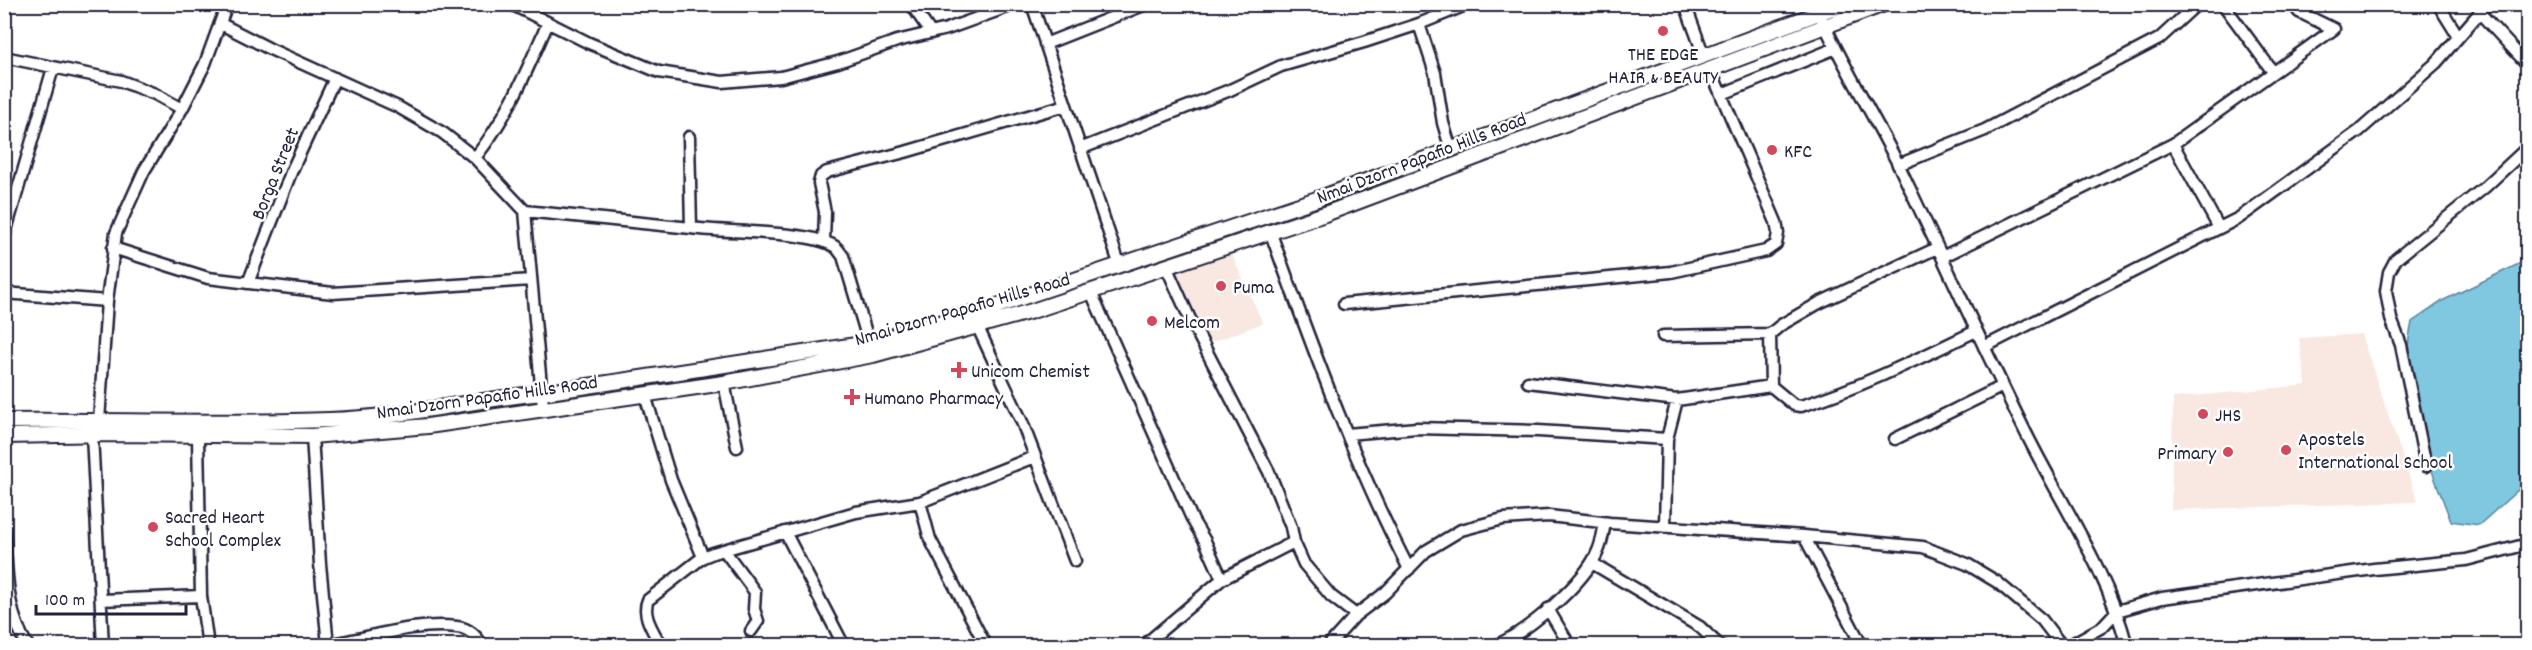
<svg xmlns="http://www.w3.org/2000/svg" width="2532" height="650" viewBox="0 0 2532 650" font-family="Dekko,sans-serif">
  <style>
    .built { fill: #f9e8e2 }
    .water { fill: #7fc8e0; stroke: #5a869e; stroke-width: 1.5 }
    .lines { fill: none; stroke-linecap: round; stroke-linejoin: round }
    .minor-casing { stroke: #22223b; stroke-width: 15 }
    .tertiary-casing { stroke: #22223b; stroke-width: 18 }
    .minor { stroke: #fff; stroke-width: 10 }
    .tertiary { stroke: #fff; stroke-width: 14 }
    .poi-dot { fill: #d1495b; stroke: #fff; stroke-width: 2 }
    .labels { text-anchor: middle; stroke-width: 5; stroke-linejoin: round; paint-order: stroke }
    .poi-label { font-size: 20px; fill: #22223b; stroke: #fff; text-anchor: start }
    .street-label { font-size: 20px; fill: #22223b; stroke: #fff }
  </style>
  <rect width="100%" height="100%" fill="#fff"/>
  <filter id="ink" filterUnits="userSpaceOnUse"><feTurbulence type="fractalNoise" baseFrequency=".0167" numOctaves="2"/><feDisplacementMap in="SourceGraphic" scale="12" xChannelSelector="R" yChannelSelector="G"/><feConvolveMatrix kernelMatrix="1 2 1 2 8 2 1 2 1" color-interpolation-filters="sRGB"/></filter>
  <g filter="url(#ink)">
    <path class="built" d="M1230,251l33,72 -53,20 -35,-75z
      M2361,334l57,168 -247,8 2,-112 133,-13 -7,-47z"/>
    <path class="water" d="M2527,260v222l-48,43 -28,-4c-19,-48 -37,-96 -44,-148 -2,-17 2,-35 5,-51l32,-22z"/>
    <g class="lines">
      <defs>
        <path id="minor" d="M511,4l78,39 70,29 63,10 59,-5 57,-15 59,-21 50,-12 69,-25
          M911,4l20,29
          M1032,4l88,262
          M1685,4l19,52
          M1815,4c24,56 57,108 84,162 44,91 85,184 131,275 34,67 78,132 97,205
          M2223,4l50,68
          M2438,4l20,32
          M2479,12l49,53
          M221,24l49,25 128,58 45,26 32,25 50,53 18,196
          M1419,24l16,49 8,50 8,27
          M1045,44l101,-40
          M4,57l117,24 34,13 27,15
          M1722,94l114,-46
          M689,137l2,91c35,5 116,2 143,18 4,2 6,7 9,10l26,87
          M2173,144l46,84
          M1080,149l150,-59 51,-24 83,-24 55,-18 49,-20
          M475,158c35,-45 50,-84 73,-135
          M1898,165l87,-35 174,-91 38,-35
          M525,211l166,17
          M1270,231c42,115 83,230 139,338
          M4,237l49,-169
          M824,242l1,-30 -6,-29 2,-7 6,-4 78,-20 161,-47
          M113,248l95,30 125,15 198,-13
          M1937,248l-118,55 -38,22 -11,9 1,52 23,19 7,1c61,-19 117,-47 175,-75
          M1942,257l231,-113 161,-115 -35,-17 -6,-8
          M1166,266l24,53 79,153 22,55 3,15 10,22 27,32 25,19
          M248,283l44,-113 43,-92
          M1091,292l102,229 12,20 17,38
          M4,293l103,8
          M1344,304l327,-32 95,-21 10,-7 2,-11 -2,-11 -65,-151
          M974,319l48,103 53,139
          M1663,336l107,-2
          M1984,347l255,-129 120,-87 77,-68 51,-59
          M1528,382l149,18 94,-14
          M724,383l13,64
          M645,395l26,85 32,77
          M99,421l8,-120 9,-68 28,-62 38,-62 23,-45 22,-60
          M1347,434l70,-6 121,3 129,8
          M92,435l11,211
          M312,436l8,128 8,81
          M198,437l3,159 7,50
          M1895,439l108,-53
          M2426,466l-25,-121 -10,-26 -5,-28 3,-19 7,-13 89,-72 43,-40
          M920,502l10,37 56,107
          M1665,527l2,-88 10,-39
          M4,530c3,38 1,82 24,116
          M785,532l59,114
          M1804,536l58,110
          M724,550l31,42 -1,17 4,12 -7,10
          M1592,563l108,64 20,19
          M101,600l100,-4
          M1548,609l22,37
          M318,646c44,-5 95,-25 139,-19 12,1 19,9 26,19
          M643,646l16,-6
          M661,646c-7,-14 -20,-31 -13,-46l55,-43 10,-4 143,-41 64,-10 114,-45
          M1143,646l79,-67 72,-37
          M1328,646l28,-31 29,-22 41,-42 35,-21 42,-11 46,-3 61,7 194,13 119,11 44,17 30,18 45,38 20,26
          M1495,646c33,-15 89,-62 103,-95 4,-9 5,-19 7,-28
          M2068,646l34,-19 15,-16 45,-13 212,-29 92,-9 62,-16"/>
        <path id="tertiary" d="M4,421c108,-1 217,3 325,-1 72,-2 142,-20 213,-27l327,-50 113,-32 338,-113 523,-194
          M4,436l108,-2 200,2 116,-10 296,-43 149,-28 159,-44 293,-97 559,-210"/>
      </defs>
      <use href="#minor" class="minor-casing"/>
      <use href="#tertiary" class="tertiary-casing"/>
      <use href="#minor" class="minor"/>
      <use href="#tertiary" class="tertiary"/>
    </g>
  </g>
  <g class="poi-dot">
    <circle cx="1663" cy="31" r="6"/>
    <circle cx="1772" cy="150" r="6"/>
    <circle cx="1221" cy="286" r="6"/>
    <circle cx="1152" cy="321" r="6"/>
    <path d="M956 361h6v6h6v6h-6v6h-6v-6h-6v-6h6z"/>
    <path d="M849 388h6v6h6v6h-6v6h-6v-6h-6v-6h6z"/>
    <circle cx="2203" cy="414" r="6"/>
    <circle cx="2286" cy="450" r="6"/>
    <circle cx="2228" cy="452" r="6"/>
    <circle cx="153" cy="527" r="6"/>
  </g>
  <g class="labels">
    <g class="poi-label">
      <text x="1663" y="60" text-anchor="middle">THE EDGE<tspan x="1663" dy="23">HAIR &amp; BEAUTY</tspan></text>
      <text x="1784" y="157">KFC</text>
      <text x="1233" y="293">Puma</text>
      <text x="1164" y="328">Melcom</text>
      <text x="971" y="377">Unicom Chemist</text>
      <text x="864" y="404">Humano Pharmacy</text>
      <text x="2215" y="421">JHS</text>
      <text x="2298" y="445">Apostels<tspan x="2298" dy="23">International School</tspan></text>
      <text x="2216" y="459" text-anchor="end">Primary</text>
      <text x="165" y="523">Sacred Heart<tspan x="165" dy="23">School Complex</tspan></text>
    </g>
    <g class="street-label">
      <text transform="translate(1421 157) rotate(-21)" y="7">Nmai Dzorn Papafio Hills Road</text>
      <text transform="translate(274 173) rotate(-68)" y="7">Borga Street</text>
      <text transform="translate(962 308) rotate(-16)" y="7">Nmai Dzorn Papafio Hills Road</text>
      <text transform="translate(487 396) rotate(-8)" y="7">Nmai Dzorn Papafio Hills Road</text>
    </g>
  </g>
  <rect width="2532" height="650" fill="none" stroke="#fff" stroke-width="24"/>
  <rect x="12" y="12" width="2508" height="626" fill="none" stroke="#22223b" stroke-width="2" filter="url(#ink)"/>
  <path d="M36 605v9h150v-9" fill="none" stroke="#22223b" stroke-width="3"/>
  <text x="45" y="605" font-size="18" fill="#22223b" stroke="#ffffff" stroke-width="4.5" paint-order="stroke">100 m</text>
</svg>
